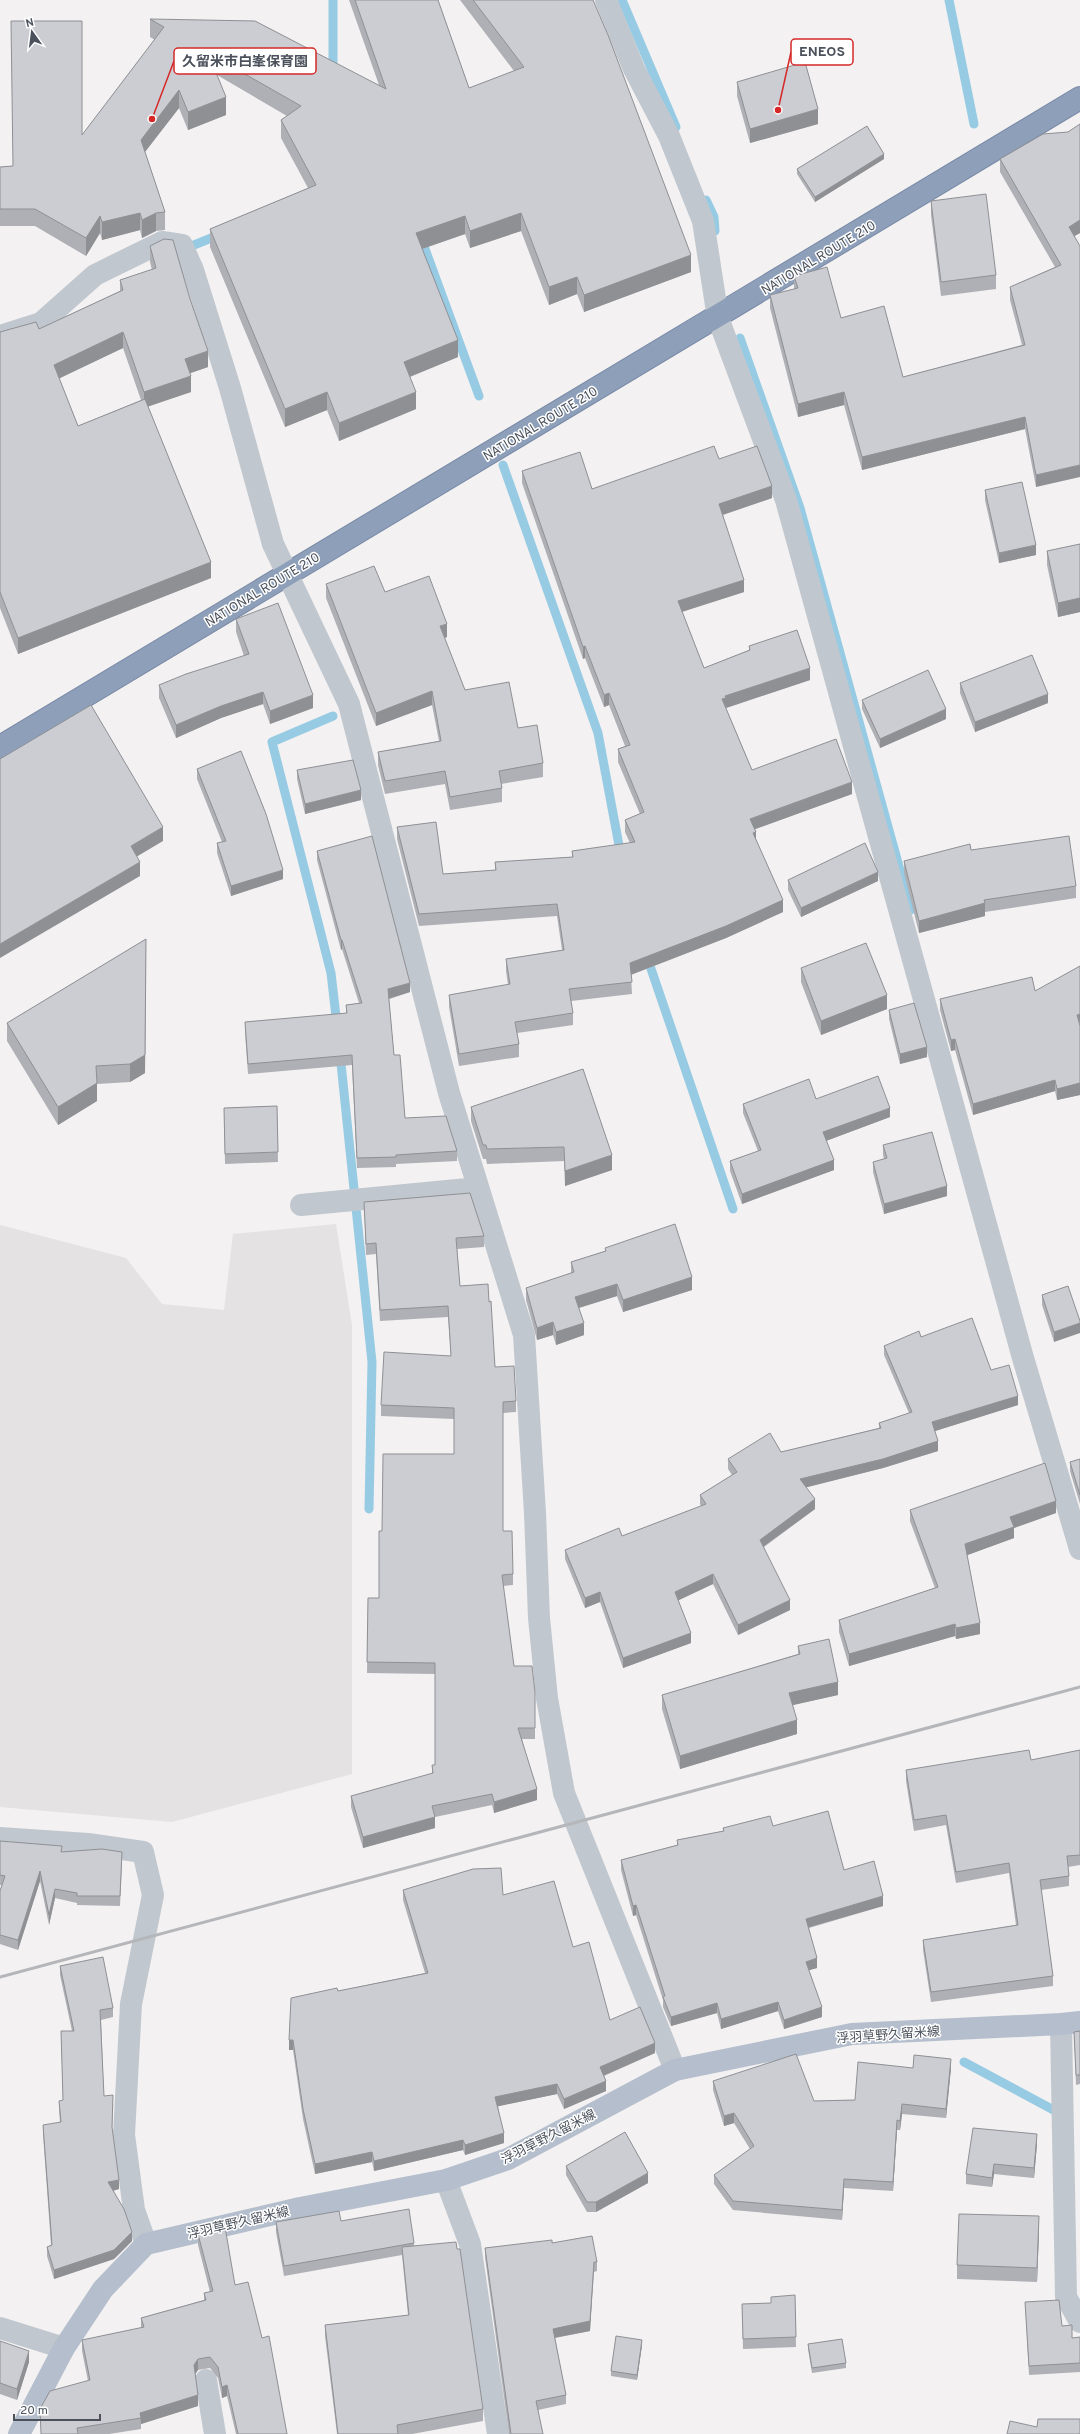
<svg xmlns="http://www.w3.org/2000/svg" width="1080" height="2434" viewBox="0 0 1080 2434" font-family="Overpass,'Noto Sans JP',sans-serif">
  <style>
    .education { fill: #e4e2e2 }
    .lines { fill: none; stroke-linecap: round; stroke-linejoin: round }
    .stream { stroke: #97cbe3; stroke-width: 9 }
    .highway-casing { stroke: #798aa6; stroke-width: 24 }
    .minor { stroke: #c1c7ce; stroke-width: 22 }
    .major { stroke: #b4becc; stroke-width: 22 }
    .highway { stroke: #8e9fba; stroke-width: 22 }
    .rail { stroke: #b4b6ba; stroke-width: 3 }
    .wall { fill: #afb0b5; fill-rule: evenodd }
    .shaded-wall { fill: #8e9094 }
    .building { fill: #cbcdd3; stroke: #8e9094 }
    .labels { text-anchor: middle; stroke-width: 3; stroke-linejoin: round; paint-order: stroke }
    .street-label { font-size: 13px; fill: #4b525c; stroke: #fff }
    .leader { fill: none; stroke: #d62828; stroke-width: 1.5 }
    .callout-dot { fill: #d62828; stroke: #fff; stroke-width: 1.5 }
    .callout { fill: #fff; stroke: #d62828; stroke-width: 1.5 }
    .callout-label { font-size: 14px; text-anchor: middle; font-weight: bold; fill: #4b525c }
  </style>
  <rect width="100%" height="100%" fill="#f3f1f1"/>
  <path class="education" d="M336,1224l16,101v449l-180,48 -172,-15v-582l126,33 36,46 62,6 9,-76z"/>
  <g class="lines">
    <path class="stream" d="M333,0v66l6,6
      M622,0l54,127
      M949,0l25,124
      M706,200l8,17 1,14
      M421,238l58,158
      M194,245l27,-11
      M740,338l60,170 111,402
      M503,465l95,268 23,123
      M333,716l-61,26 59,231 6,52
      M647,957l86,252
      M340,1054l32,308 -3,147
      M964,2062l97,52"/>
    <defs>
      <path id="highway" d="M0,747l1080,-649"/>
    </defs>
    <use href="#highway" class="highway-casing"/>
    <path class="minor" d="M606,0l28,69 35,67 34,85 15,97 68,182 237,858 57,191
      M0,336l41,-13 54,-48 67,-33 20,3 11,25 37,118 43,156 76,160 100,389 75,242 11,178 4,105 8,80 17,95 111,277
      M301,1205l177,-17
      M0,1838l88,6 55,8 10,43 -22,109 -7,131 10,75 12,34
      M1061,2024l5,273 14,25
      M446,2180l24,64 28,190
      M0,2328l64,20
      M206,2380l9,54"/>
    <path class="major" d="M19,2434l45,-86 39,-59 43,-45 154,-36 146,-28 62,-21 167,-89 177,-36 209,-10 19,-2"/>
    <use href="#highway" class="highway"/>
    <path class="rail" d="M0,1977l1080,-290"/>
  </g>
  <path class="wall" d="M349,0h89l31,88 45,-17 -54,-71h133l98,272 -107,40 -7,-18 -28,11 -28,-74 -51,17 -5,-14 -43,15 36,108 -48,20 6,32 -77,32 -12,-31 -42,17 -75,-180v-18l98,-41 -27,-50v-18l6,-4 -70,-41 9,40 -38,15 -9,-22 -34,44 20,60v18l-9,1 -14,7 -2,-8 -38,10 -2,-7 -14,23 -51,-30h-35v-59l13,-1 69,-31 73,-95 -5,-3v-18l229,66z
    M737,82l81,42 -68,19 -13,-47z
    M1080,124v109l-6,3 -38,251 -11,-58 -163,41 -18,-65 -46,12 -28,-109v-13l24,-6v-13l47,42 62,59 119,-32 -12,-45v-13l45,-20 -55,-95v-13l68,-27z
    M884,159l-69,43 -18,-28v-5z
    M931,201l65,74v14l-55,7 -10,-81z
    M150,246l58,121 -18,6 1,19 -43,14 63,172 -193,76 -18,-46v-276l39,-3 81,-38v-11l32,-10 -2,-8zM123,348l18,52 -63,26 -19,-48z
    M719,459l53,39 -49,17 21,77 -62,20 22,56 45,-18v-4l61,34 -84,28 26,62 100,24 -98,35 2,10 27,73 -57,26 -95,37 1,19 -61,7 2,12v12l-56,8 2,11v13l-60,9 -10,-59v-12l59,-10 -2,-14v-12l56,-9 -5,-34 -138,10 -22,-87v-12l46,47 52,-4v-8l77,-5v-6l58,-8 -5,-11v-12l15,-6 -22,-52v-13l7,-3 -16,-41 -5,2 -19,-49 -2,1 -61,-176v-12l70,18z
    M985,490l51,65 -37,8 -14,-63z
    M1080,544v68l-22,5 -11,-52v-14z
    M326,584l59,8 62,45 -3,1 21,52 53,38 25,35v14l-42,7 1,4v14l-52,8 -5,-26 -60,10 -7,-29v-13l61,-11 -7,-36 -56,21 -50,-128z
    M236,619l77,89 -43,16 -7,-20 -42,14 -45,20 -17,-40v-13l85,-29 -8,-24z
    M960,683l88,20 -73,29 -15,-39z
    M862,700l84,19 -66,29 -18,-39z
    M197,769l86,110 -52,17 -14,-43v-10l5,-1 -25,-63z
    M297,770l64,30 -56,14 -8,-35z
    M971,850l105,36v12l-91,14v4l-66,17 -15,-60v-12z
    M317,851l93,141 -21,7 5,56 11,63 52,33v10l-61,3v3l-39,1 -5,-103 -104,9 -3,-42v-10l101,-8v-9l13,-2 -17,-54 -1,1 -24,-90z
    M788,880l90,1 -77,36 -13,-27z
    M146,939l-1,134 -15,9 -33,2v17l-39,24 -51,-84v-18z
    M801,968l86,41 -66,26 -20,-53z
    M1035,991l45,35v69l-23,5 -2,-9 -82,24 -18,-65 -4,1 -11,-41v-11z
    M889,1010l38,47 -27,7 -11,-45z
    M583,1069l29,101 -47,16 -1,-25 -77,3 -1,-5h-3l-12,-38v-14z
    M816,1099l74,18 -64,24 8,29 -92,34 -12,-33v-10l28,-10 -15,-38v-9z
    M277,1106l1,56 -53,2 -1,-56z
    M883,1145l64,51 -63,18 -11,-42v-10l11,-3 -1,-4z
    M364,1202l120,34v11l-27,2 3,37 29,16 6,65 21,34v11l-13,1v118l10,43v11l-10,1 11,80 21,26v47h-13l15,61 -43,13 -2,-8 -57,12v11l-72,20 -12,-41v-11l81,-22v-9h3v-91l-68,-1 1,-75h11l3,-67 72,-77v-35l-73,-3v-11l70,-49 -3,-39 -68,4 -4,-67 -10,1z
    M605,1248l87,42 -69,22 -6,-16 -38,12 5,27 -28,10 -3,-10 -16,5 -11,-40v-12l45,-15v-11l34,-11z
    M1068,1286l-14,56 -12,-37v-10z
    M921,1337l70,33 27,35 -83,26 3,20 -55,17 -77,19 9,22 -51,38 26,63 -52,25 -25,-51 -35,16 13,43 -68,25 -23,-66 -15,6 -20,-49v-9l57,-14 79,-30 -1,-2v-9l32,-20 -4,-6v-10l53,-7 98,-24v-5l30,-10 -25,-58v-9z
    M1080,1459v45l-10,-33v-9z
    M910,1510l146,3 -42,15v10l-47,17 13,79 -24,5 -1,-3 -106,30 -10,-34v-12l96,-32 -25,-67z
    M798,1646l40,49 -46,10 5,29 -117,35 -18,-60v-14l136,-41z
    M1080,1750v115l-12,2 1,9v10l-28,4 12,86v10l-122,16 -8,-52v-10l93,-15 -7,-52 -53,10 -10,-58 -32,6 -8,-50v-11l125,-10z
    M773,1826l71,44 39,36 -74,22 8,40 -8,2 13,47 -38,12 -6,-18 -57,18 -4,-16 -46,13 -8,-19v-7l-27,-85 -3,1 -12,-46v-10l56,-15v-5l46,-9v-3z
    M0,1841l62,11 60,10 -2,44 -43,-1v-2l-22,-5 -6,27 -9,-44 -22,69 -18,-6v-53l2,-6h-2z
    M403,1890l100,5 70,52 37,73 45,33 -51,23 2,15 -42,18 -7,-15 -59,12 6,37 -39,12 -2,-5 -89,21 -2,-9 -57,12 -12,-55 -10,-69h-4v-10l49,-49 87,-18 -22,-73z
    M60,1966l53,42v9l-12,3 3,76 9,8 -1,26 7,59 -6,2 19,50 -18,18 -60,20 -7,-23v-9l4,-2 -8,-111v-9l17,-2 -1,-13v-9l4,-1 -2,-69h11l-12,-56z
    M1080,2031v53l-4,1 -2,-53z
    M913,2068h38l-5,50 -44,-4 -2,16h-3l-4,61 -49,-3 -2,32 -109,-10 -19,-26v-9l36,-26 -16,-26 -10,3 -11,-36v-9l101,20 41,-1z
    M1037,2144l-3,34 -40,-4 -2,13 -26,-3v-10z
    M566,2166l82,17 -52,29h-9l-21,-37z
    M341,2221l73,22v3l43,3 26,160v12l-71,13h-75l-12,-98v-11l83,-10 -6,-60 -118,21 -8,-44v-10z
    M1039,2230l-2,52 -80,-3v-14z
    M198,2234l37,51 27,53 25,96h-51l-9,-38 -5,2 -4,-20 -8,-10 -12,2 -3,4 3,32 -57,18v5l-32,5h-68l47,-53 -6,-30v-11l59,-12v-10l63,-18v-7l6,-1 -12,-47z
    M552,2243l45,19v9l-3,1 -4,59 -35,7 11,57v9l-28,6 5,24h-34l-24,-177v-9z
    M795,2295l1,52 -53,2 -1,-45 29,-1z
    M1025,2302l37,24 10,12 8,-1v35l-51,3z
    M0,2341l29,21 -12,38 -17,-6z
    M808,2344l38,19v5l-34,5 -4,-24z
    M642,2345l-5,35 -26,-4v-5z"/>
  <path class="shaded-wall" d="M179,90v18l-38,49v-17z
    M226,97v18l-38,15v-18z
    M818,109v15l-68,19v-14z
    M884,154v5l-69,43v-5z
    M140,213v17l-38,10v-18z
    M156,213v18l-14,7v-18z
    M521,213v18l-51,17v-17z
    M100,216v17l-14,23v-18z
    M465,216v18l-49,17v-18z
    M1080,220v13l-11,6v-12z
    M691,255v17l-107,40v-17z
    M577,277v17l-28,11v-18z
    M123,332v16l-69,33v-16z
    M458,340v17l-54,22v-17z
    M208,351v16l-23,8v-16z
    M191,376v16l-47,16v-16z
    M327,392v18l-42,17v-18z
    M416,392v17l-77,32v-18z
    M844,392v13l-46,12v-13z
    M1025,417v12l-163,41v-13z
    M1080,465v12l-44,10v-12z
    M772,486v12l-53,18v-12z
    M1036,545v10l-37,8v-10z
    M211,562v16l-193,76v-16z
    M744,580v12l-66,21v-12z
    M1080,598v14l-22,5v-14z
    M447,624v13l-7,3v-14z
    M585,646v12l-2,1v-12z
    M810,668v12l-84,28 -4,-9 3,-3z
    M432,691v14l-56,21v-13z
    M263,692v12l-42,14 -45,20v-13l45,-19z
    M609,693v12l-5,2v-12z
    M1048,694v9l-73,29v-10z
    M313,695v13l-43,16v-13z
    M946,709v10l-66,29v-9z
    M852,782v12l-102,37v-12z
    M361,790v10l-56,14v-10z
    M163,827v14l-32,19v-14z
    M756,832v12l-3,-11z
    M140,862v14l-140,82v-14z
    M283,870v9l-52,17v-10z
    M878,872v9l-77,36v-9z
    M783,900v12l-57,26 -96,37v-12z
    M985,903v13l-66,17v-12z
    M146,939l-1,134 -15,9v-18z
    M341,940h1v9l-1,1z
    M410,983v9l-22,7v-10z
    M887,995v14l-66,26v-14z
    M1080,1014v11l-3,-10z
    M955,1039v11l-4,1v-11z
    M927,1047v10l-27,7v-10z
    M1055,1080v11l-82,24v-11z
    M97,1083v18l-39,24v-18z
    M1080,1083v12l-23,5v-11z
    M890,1108v9l-67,25v-10z
    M612,1155v15l-47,16v-15z
    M834,1160v10l-92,34v-10z
    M947,1186v10l-63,18v-10z
    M692,1277v13l-69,22v-12z
    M617,1284v12l-42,13v-12z
    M553,1322v13l-16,5v-12z
    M584,1323v12l-28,10v-13z
    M1080,1323v10l-26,9v-10z
    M1018,1396v9l-86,27v-10z
    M938,1441v10l-55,17 -83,21v-10z
    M815,1499v10l-55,40v-9z
    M1056,1501v12l-42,15v10l-49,18v-12l45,-27z
    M713,1574v10l-38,18v-10z
    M600,1592v10l-15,6v-10z
    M790,1600v10l-52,25v-10z
    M980,1623v11l-24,5v-11z
    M955,1624v12l-106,30v-12z
    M691,1633v10l-68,25v-10z
    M838,1682v13l-49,11v-13z
    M797,1720v14l-117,35v-13z
    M537,1789v11l-43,13v-11z
    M435,1817v11l-72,20v-11z
    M40,1871v10l-22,69v-10z
    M55,1889v9l-6,27v-10z
    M883,1896v10l-77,22v-9z
    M636,1905v10l-3,1v-10z
    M817,1958v10l-11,3v-9z
    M778,2002v9l-57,18v-10z
    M717,2003v10l-46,13v-9z
    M822,2007v10l-38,12v-9z
    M289,2040h4v10h-4z
    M655,2043v10l-55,24v-10z
    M951,2059v9l-5,50v-9z
    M606,2081v10l-42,18v-10z
    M557,2084v10l-62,13v-10z
    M902,2104v10l-2,16v-9z
    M734,2113v10l-10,3v-10z
    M897,2120v10l-4,61v-9z
    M504,2133v10l-39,12v-10z
    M1037,2134v10l-3,34v-10z
    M463,2140v10l-89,21v-10z
    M372,2152v10l-57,12v-10z
    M994,2164v10l-2,13v-9z
    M648,2173v10l-52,29v-10z
    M844,2179v9l-2,32v-10z
    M119,2180v9l-11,3v-10z
    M1039,2216v14l-2,52v-14z
    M132,2232v9l-18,18 -60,20v-9z
    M594,2262l-4,69 -37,7v-9z
    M642,2340v5l-5,35v-5z
    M29,2351v11l-12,38v-11z
    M198,2359v11l-4,6v-11z
    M227,2385v11l-5,2v-11z
    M198,2395v11l-57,18 -1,-11z"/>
  <path class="building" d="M355,0h83l31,88 55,-21 -51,-67h120l15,35 83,220 -107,40 -7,-18 -28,10 -28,-74 -51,18 -5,-15 -49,17 42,107 -54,22 12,30 -77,31 -12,-31 -42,17 -75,-180 106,-44 -35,-65 20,-14 -93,-53 18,44 -38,15 -9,-22 -38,50 24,72 -9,1 -14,7 -2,-7 -38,9 -2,-6 -14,22 -51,-29h-35v-42l13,-1 -2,-145h71v114l82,-108 -14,-8 105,2 131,68z
    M805,62l13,47 -68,20 -13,-47z
    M1080,124v96l-11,7 11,19v219l-44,10 -11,-58 -163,40 -18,-65 -46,12 -28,-109 28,-7 -4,-12 33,-9 14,51 43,-12 19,71 122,-32 -15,-58 51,-22 -61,-106 43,-25 25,-2z
    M867,126l17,28 -69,43 -18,-28z
    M986,194l10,81 -55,7 -10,-81z
    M164,239l9,1 17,59 18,52 -23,8 6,17 -47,16 -21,-60 -69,33 24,61 67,-27 66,163 -193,76 -18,-46v-260l36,-10 3,7 84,-39 -3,-10 36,-12 -6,-22z
    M714,446l5,13 38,-13 15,40 -53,18 25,76 -66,21 26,67 46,-18 -1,-4 48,-16 13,38 -85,28 1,2 -4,1 30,71 84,-31 16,43 -102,37 6,13 -3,1 30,67 -57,26 -96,37 2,19 -63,7 4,24 -58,9 4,22 -60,10 -10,-59 61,-11 -4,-25 58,-9 -7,-46 -138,10 -22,-87 39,-5 7,52 53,-4 -1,-8 78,-5 -1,-6 63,-9 -10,-22 19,-8 -26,-63 12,-4 -21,-52 -5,2 -19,-49 -2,1 -61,-176 58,-19 12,37z
    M1022,482l14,63 -37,8 -14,-63z
    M1080,544v54l-22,5 -11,-52z
    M374,566l11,26 44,-16 18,48 -7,2 25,64 44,-8 9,46 19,-3 6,38 -44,8 3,17 -52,9 -5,-26 -60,10 -7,-29 63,-11 -9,-50 -56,22 -50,-129z
    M278,603l35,92 -43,16 -7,-19 -42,14 -45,19 -17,-40 27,-11 63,-20 -13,-35z
    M1032,655l16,39 -73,28 -15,-39z
    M928,670l18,39 -66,30 -18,-39z
    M91,705l72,122 -32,19 9,16 -140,82v-185z
    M241,751l25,63 17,56 -52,16 -14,-43 9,-2 -29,-72z
    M353,760l8,30 -56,14 -8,-34z
    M372,836l38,147 -22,6 6,66h6l5,63 41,-2 11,35 -61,4v2l-39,1 -5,-103 -104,9 -3,-42 102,-9 -1,-8 16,-2 -20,-63h-1l-24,-89z
    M1069,836l7,50 -92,14 1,3 -66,18 -15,-60 66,-17 1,6z
    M865,843l13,29 -77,36 -13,-28z
    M146,939l-1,116 -15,9 -34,2 1,17 -39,24 -51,-84z
    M866,943l21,52 -66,26 -20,-53z
    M1080,966v48l-3,1 3,11v57l-23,6 -2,-9 -82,24 -18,-65 -4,1 -11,-41 92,-22 3,14z
    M914,1003l13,44 -27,7 -11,-44z
    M583,1069l29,86 -47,16 -1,-24 -77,2 -1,-4h-3l-12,-38z
    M878,1076l12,32 -67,24 11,28 -92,34 -12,-33 31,-11 -18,-46 66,-25 7,20z
    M277,1106l1,46 -53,2 -1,-46z
    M932,1132l15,54 -63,18 -11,-42 14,-4 -4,-13z
    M470,1193l14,43 -28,2 4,48 28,-2 1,18 2,-1 4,66 19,-1 2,35 -13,1v129h9l1,43 -11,1 12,91h18l3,26v36h-17l19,61 -43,13 -2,-8 -60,12 3,11 -72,20 -12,-41 82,-23 -1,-8h3v-102l-68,-1 1,-64h11v-67h3l1,-77h71v-46l-73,-3 3,-53 67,4 -3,-50 -68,4 -4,-67 -10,1 -2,-42z
    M675,1224l17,53 -69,23 -6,-16 -42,13 9,26 -28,9 -3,-10 -16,6 -11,-40 48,-16 -3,-10 35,-11 -1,-3z
    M1068,1286l12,35v2l-26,9 -12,-37z
    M972,1318l19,52 18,-5 9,31 -86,26 6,19 -55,18 -83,20 15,20 -55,41 30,60 -52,25 -25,-51 -38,18 16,41 -68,25 -23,-66 -15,6 -20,-48 54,-22 3,8 84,-32 -6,-9 37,-23 -9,-13 42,-26 11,19 100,-24 -2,-5 33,-11 -28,-66 35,-15 2,6z
    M1080,1459v36l-10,-33z
    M1045,1463l11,38 -46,16 4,10 -49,17 15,79 -24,5 -1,-4 -106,30 -10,-34 99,-33 -28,-77z
    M829,1639l9,43 -49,11 8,27 -117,36 -18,-61 138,-41 -2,-8z
    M1029,1750l2,10 49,-10v105l-13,1 2,20 -29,4 13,96 -122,16 -8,-52 95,-15 -9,-62 -53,9 -10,-57 -32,5 -8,-50z
    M828,1811l16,59 30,-9 9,35 -77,23 11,39 -11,4 16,45 -38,13 -6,-18 -57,17 -4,-16 -46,14 -8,-20 2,-1 -29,-91 -3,1 -12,-46 57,-15 -1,-5 47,-9 -1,-3 47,-12 3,10z
    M0,1841l62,5 -1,6 41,-3 20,3 -2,44h-43v-3l-22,-4 -6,26 -9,-44 -22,69 -18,-5v-44l5,-15 -5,-1z
    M501,1868l2,27 51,-14 19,66 16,-5 21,78 30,-13 15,36 -55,24 6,14 -42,18 -7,-15 -62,13 9,36 -39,12 -2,-5 -89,21 -2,-9 -57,12 -12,-55 -10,-69h-4l2,-42 46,-10 1,3 90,-18 -25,-83 70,-21z
    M103,1957l10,51 -13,2 4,86 9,-1 -1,32 7,53 -11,2 16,27 8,23 -18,18 -60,20 -7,-23 5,-2 -9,-120 18,-3 -2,-21 4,-1 -2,-69h13l-14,-65z
    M1080,2031v44h-4l-2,-43z
    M796,2054l18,47 41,-1 3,-38 55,6 1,-13 37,4 -5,50 -44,-5 -2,17 -3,-1 -4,62 -49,-3 -2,31 -109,-9 -19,-26 40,-29 -20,-33 -10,3 -11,-35z
    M973,2128l64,6 -3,34 -40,-4 -2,14 -26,-4z
    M625,2132l23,41 -52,29h-9l-21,-36z
    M409,2209l5,34 -130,23 -8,-44 63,-11 2,10z
    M959,2214l80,2 -2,52 -80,-3z
    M225,2227l10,58 13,-3 14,56 7,-2 18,98h-49l-11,-49 -5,2 -4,-20 -8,-10 -12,2 -4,6 4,30 -58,18 1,5 -64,10 1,6h-37l-1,-25 10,-18 40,-11 -8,-40 62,-13 -3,-9 65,-18 -2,-7 9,-2 -15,-57z
    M592,2236l5,26h-3l-4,59 -37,8 13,66 -30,6 7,33h-32l-26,-186 67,-8v3z
    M456,2242l1,7h3l23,160 -86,16 1,9h-60l-13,-109 84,-10 -7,-68z
    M795,2295l1,42 -53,2 -1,-35 29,-1v-6z
    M1059,2300l3,26 10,-1v13l8,-1v26l-51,3 -4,-64z
    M616,2336l26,4 -5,35 -26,-4z
    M842,2339l4,24 -34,5 -4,-24z
    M0,2341l29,10 -12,38 -17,-6z
    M1038,2419h42v15h-73l3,-13 27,6z"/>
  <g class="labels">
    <g class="street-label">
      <text transform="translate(818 257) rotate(-31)" y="5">NATIONAL ROUTE 210</text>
      <text transform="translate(540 423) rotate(-31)" y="5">NATIONAL ROUTE 210</text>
      <text transform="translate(262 589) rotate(-31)" y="5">NATIONAL ROUTE 210</text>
      <text transform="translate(888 2034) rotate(-4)" y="5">浮羽草野久留米線</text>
      <text transform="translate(548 2136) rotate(-27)" y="5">浮羽草野久留米線</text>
      <text transform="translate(238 2222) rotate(-13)" y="5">浮羽草野久留米線</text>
    </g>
  </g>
  <path class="leader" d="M778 110L791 52M152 119L174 61"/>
  <g class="callout-dot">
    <circle cx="778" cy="110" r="4"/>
    <circle cx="152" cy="119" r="4"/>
  </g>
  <g class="callout">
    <rect x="791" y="39" width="62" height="26" rx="4"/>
    <rect x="174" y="48" width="142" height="26" rx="4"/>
  </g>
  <g class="callout-label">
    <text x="822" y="56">ENEOS</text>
    <text x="245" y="66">久留米市白峯保育園</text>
  </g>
  <g transform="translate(32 32) rotate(346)" stroke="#ffffff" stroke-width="3" paint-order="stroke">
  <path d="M0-3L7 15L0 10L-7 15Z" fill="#4b525c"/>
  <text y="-6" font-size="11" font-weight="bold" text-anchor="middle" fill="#4b525c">N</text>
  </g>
  <path d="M14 2414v6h86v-6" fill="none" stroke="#4b525c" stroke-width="2"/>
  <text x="20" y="2414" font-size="12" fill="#4b525c" stroke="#ffffff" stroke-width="3" paint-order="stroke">20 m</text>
</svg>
